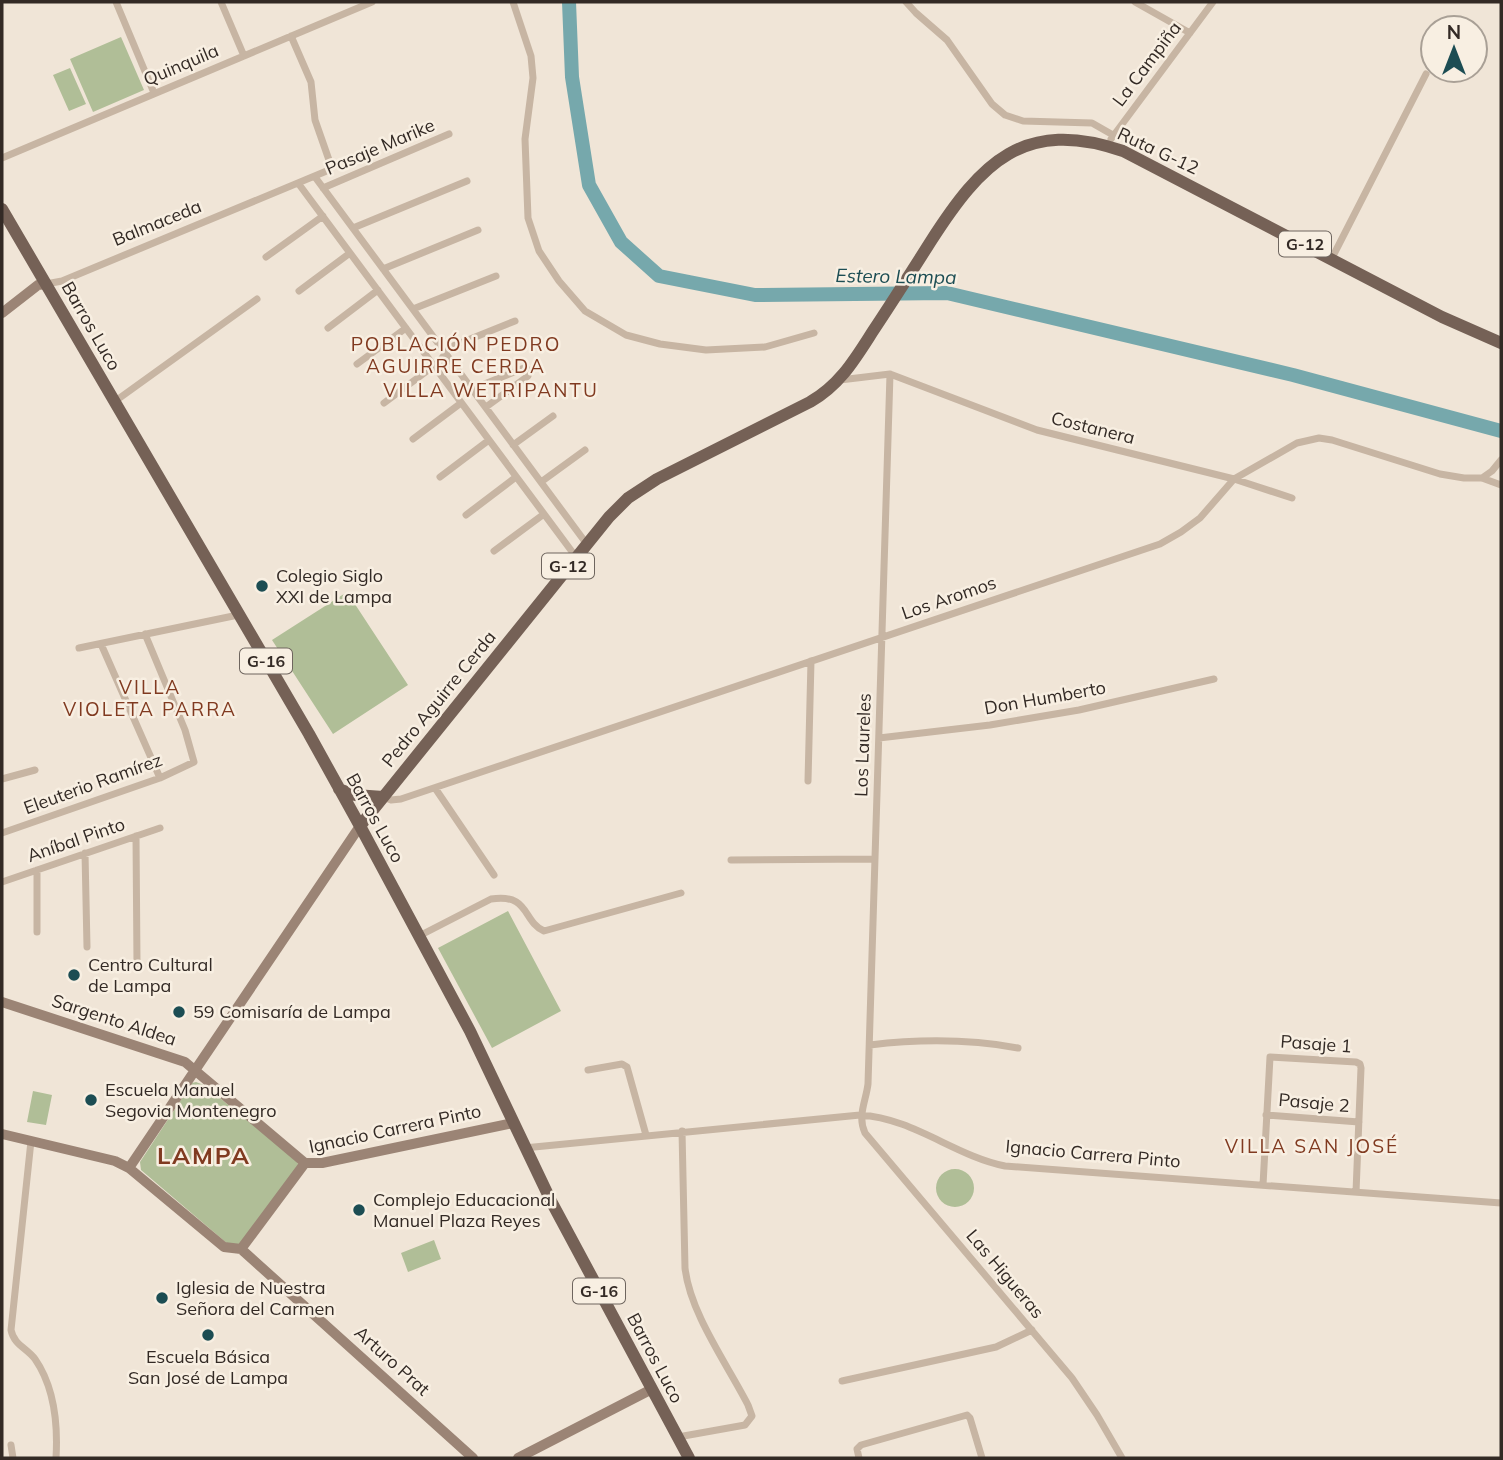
<svg xmlns="http://www.w3.org/2000/svg" width="1503" height="1460" viewBox="0 0 1503 1460" font-family="Mulish,sans-serif">
  <style>
    .green { fill: #b0be97 }
    .lines { fill: none; stroke-linecap: round; stroke-linejoin: round }
    .river { stroke: #76a8ac; stroke-width: 14 }
    .street { stroke: #c7b5a3; stroke-width: 7 }
    .secondary { stroke: #9b8475; stroke-width: 10 }
    .primary { stroke: #756156; stroke-width: 12 }
    .poi-dot { fill: #1c4d53; stroke: #f8efe2; stroke-width: 2.5 }
    .labels { text-anchor: middle; stroke-width: 5; stroke-linejoin: round; paint-order: stroke }
    .shield { fill: #f8efe2; stroke: #6e655e; stroke-width: 2 }
    .shield-label { font-size: 16px; font-weight: bold; fill: #332a25 }
    .street-label { font-size: 18px; fill: #332a25; stroke: #f8efe2 }
    .poi-label { font-size: 18px; fill: #332a25; stroke: #f8efe2; text-anchor: start }
    .water-label { font-size: 19px; font-style: italic; fill: #1c4d53; stroke: #f8efe2 }
    .neighbourhood-label { font-size: 19px; letter-spacing: 2px; fill: #803a20; stroke: #f8efe2 }
    .district-label { font-size: 24px; font-weight: bold; letter-spacing: 2px; fill: #803a20; stroke: #f8efe2 }
  </style>
  <rect width="100%" height="100%" fill="#f0e5d7"/>
  <path class="green" d="M121,37l23,53 -51,22 -23,-53z
    M70,68l16,36 -17,7 -16,-36z
    M347,592l61,93 -75,49 -61,-94z
    M508,911l53,100 -69,37 -54,-100z
    M196,1082l8,3 93,76 2,6 -56,75 -7,4 -7,-1 -88,-75 -1,-8 52,-79z
    M33,1091l19,4 -6,30 -19,-3z
    M936 1188a19 19 0 1 1 38 0a19 19 0 1 1-38 0Z
    M434,1240l7,19 -33,13 -7,-19z"/>
  <g class="lines">
    <path class="river" d="M569,2l3,75 17,108 32,57 38,34 96,19 192,-2 346,82 208,56"/>
    <path class="street" d="M116,2l38,91
      M221,2l23,54
      M513,2l18,54 2,22 -8,61 3,79 11,33 20,30 26,30 41,24 34,9 46,6 59,-3 49,-14
      M906,2l10,11 31,27 45,64 13,11 18,6 69,2 21,12
      M1135,2l55,31
      M1111,139l102,-137
      M2,158l370,-156
      M315,177l271,366
      M298,183l278,374
      M323,188l126,-54
      M353,228l114,-47
      M266,257l57,-41
      M1332,258l94,-184
      M383,269l95,-39
      M46,284l16,-3 267,-111v-10l-14,-40 -4,-38 -20,-46
      M299,291l51,-38
      M413,309l83,-33
      M328,328l50,-38
      M443,350l72,-29
      M357,364l49,-36
      M890,374l-22,710c-2,17 -11,32 -3,49l207,245 25,37 25,43
      M840,380l50,-6 147,56 197,49 58,19
      M472,389l52,-21 5,2 -1,6 -42,31
      M114,402l143,-103
      M384,403l55,-41 7,-9
      M413,439l48,-36
      M513,445l40,-29
      M440,477l49,-37
      M1482,478l10,-7 9,-11
      M541,482l44,-32
      M466,515l50,-38
      M494,551l50,-37
      M101,644l59,134
      M79,648l159,-33
      M879,738l111,-13 89,-15 135,-31
      M2,779l33,-9
      M808,781l3,-120
      M435,788l59,87
      M383,797l8,3 10,-1 759,-255 21,-12 19,-14 34,-39 63,-36 22,-5 13,2 108,34 24,4h18l19,7
      M2,833l158,-55 34,-16 -9,-32 -40,-96
      M136,836l1,128
      M85,853l2,94
      M731,860l144,-1
      M37,870v62
      M2,882l158,-54
      M419,936l72,-37c39,-6 31,22 53,32l137,-38
      M870,1045c50,-6 99,-6 148,3
      M588,1070l34,-6 5,3 19,68
      M1266,1115l93,7
      M31,1141l-20,189c3,15 16,18 24,29 20,29 23,65 21,99
      M524,1148l336,-33c53,3 95,41 145,51l496,37
      M1263,1185l7,-128 86,5 4,2 1,4 -5,124
      M842,1381l154,-34 36,-17
      M678,1437l67,-12 7,-9 -4,-11c-21,-41 -58,-92 -63,-137l-3,-137
      M11,1445l2,13
      M859,1458l-2,-9 4,-4 106,-30 3,3 12,40"/>
    <path class="secondary" d="M2,313l36,-28 8,-1
      M2,1002l183,60 120,101
      M2,1134l113,27 14,7 95,79 17,2 232,209
      M305,1163h17l191,-40
      M129,1168l231,-342
      M241,1249l64,-86
      M518,1458l134,-69"/>
    <path class="primary" d="M2,209l307,525 51,92 110,205 81,170 138,257
      M339,789l16,6 28,2
      M360,826l249,-309 19,-19 29,-19 153,-77c30,-17 45,-43 63,-71 20,-30 39,-60 58,-90 50,-78 93,-124 192,-90l319,166 59,26"/>
  </g>
  <g class="poi-dot">
    <circle cx="262" cy="586" r="7"/>
    <circle cx="74" cy="975" r="7"/>
    <circle cx="179" cy="1012" r="7"/>
    <circle cx="91" cy="1100" r="7"/>
    <circle cx="359" cy="1210" r="7"/>
    <circle cx="162" cy="1298" r="7"/>
    <circle cx="208" cy="1335" r="7"/>
  </g>
  <g class="labels">
    <g class="shield">
      <rect x="1279" y="231.5" width="52" height="25" rx="5"/>
      <rect x="542" y="553.5" width="52" height="25" rx="5"/>
      <rect x="240" y="648.5" width="52" height="25" rx="5"/>
      <rect x="573" y="1278.5" width="52" height="25" rx="5"/>
    </g>
    <g class="shield-label">
      <text x="1305" y="250">G-12</text>
      <text x="568" y="572">G-12</text>
      <text x="266" y="667">G-16</text>
      <text x="599" y="1297">G-16</text>
    </g>
    <g class="street-label">
      <text transform="translate(1147 64) rotate(-53)" y="6">La Campiña</text>
      <text transform="translate(181 65) rotate(-23)" y="6">Quinquila</text>
      <text transform="translate(380 147) rotate(-23)" y="6">Pasaje Marike</text>
      <text transform="translate(1158 151) rotate(25)" y="6">Ruta G-12</text>
      <text transform="translate(157 223) rotate(-22)" y="6">Balmaceda</text>
      <text transform="translate(91 326) rotate(60)" y="6">Barros Luco</text>
      <text transform="translate(1093 428) rotate(14)" y="6">Costanera</text>
      <text transform="translate(949 598) rotate(-19)" y="6">Los Aromos</text>
      <text transform="translate(1045 698) rotate(-10)" y="6">Don Humberto</text>
      <text transform="translate(439 699) rotate(-51)" y="6">Pedro Aguirre Cerda</text>
      <text transform="translate(863 745) rotate(-88)" y="6">Los Laureles</text>
      <text transform="translate(93 784) rotate(-20)" y="6">Eleuterio Ramírez</text>
      <text transform="translate(375 818) rotate(61)" y="6">Barros Luco</text>
      <text transform="translate(76 840) rotate(-19)" y="6">Aníbal Pinto</text>
      <text transform="translate(114 1020) rotate(18)" y="6">Sargento Aldea</text>
      <text transform="translate(1316 1044) rotate(4)" y="6">Pasaje 1</text>
      <text transform="translate(1314 1103) rotate(5)" y="6">Pasaje 2</text>
      <text transform="translate(395 1129) rotate(-12)" y="6">Ignacio Carrera Pinto</text>
      <text transform="translate(1093 1154) rotate(5)" y="6">Ignacio Carrera Pinto</text>
      <text transform="translate(1005 1274) rotate(50)" y="6">Las Higueras</text>
      <text transform="translate(655 1358) rotate(62)" y="6">Barros Luco</text>
      <text transform="translate(392 1361) rotate(42)" y="6">Arturo Prat</text>
    </g>
    <g class="poi-label">
      <text x="276" y="582">Colegio Siglo<tspan x="276" dy="21">XXI de Lampa</tspan></text>
      <text x="88" y="971">Centro Cultural<tspan x="88" dy="21">de Lampa</tspan></text>
      <text x="193" y="1018">59 Comisaría de Lampa</text>
      <text x="105" y="1096">Escuela Manuel<tspan x="105" dy="21">Segovia Montenegro</tspan></text>
      <text x="373" y="1206">Complejo Educacional<tspan x="373" dy="21">Manuel Plaza Reyes</tspan></text>
      <text x="176" y="1294">Iglesia de Nuestra<tspan x="176" dy="21">Señora del Carmen</tspan></text>
      <text x="208" y="1363" text-anchor="middle">Escuela Básica<tspan x="208" dy="21">San José de Lampa</tspan></text>
    </g>
    <g class="water-label">
      <text transform="translate(896 276) rotate(1)" y="7">Estero Lampa</text>
    </g>
    <g class="neighbourhood-label">
      <text x="456" y="351">POBLACIÓN PEDRO<tspan x="456" dy="22">AGUIRRE CERDA</tspan></text>
      <text x="491" y="397">VILLA WETRIPANTU</text>
      <text x="150" y="694">VILLA<tspan x="150" dy="22">VIOLETA PARRA</tspan></text>
      <text x="1312" y="1153">VILLA SAN JOSÉ</text>
    </g>
    <g class="district-label">
      <text x="204" y="1164">LAMPA</text>
    </g>
  </g>
  <rect width="1503" height="1460" fill="none" stroke="#332a25" stroke-width="7"/>
  <g transform="translate(1454 49)"><circle r="33" fill="#f8efe2" stroke="#a9a096" stroke-width="2"/>
  <path d="M0-5L12 26L0 18L-12 26Z" fill="#1c4d53"/>
  <text y="-10" font-size="19" font-weight="bold" text-anchor="middle" fill="#332a25">N</text>
  </g>
</svg>
